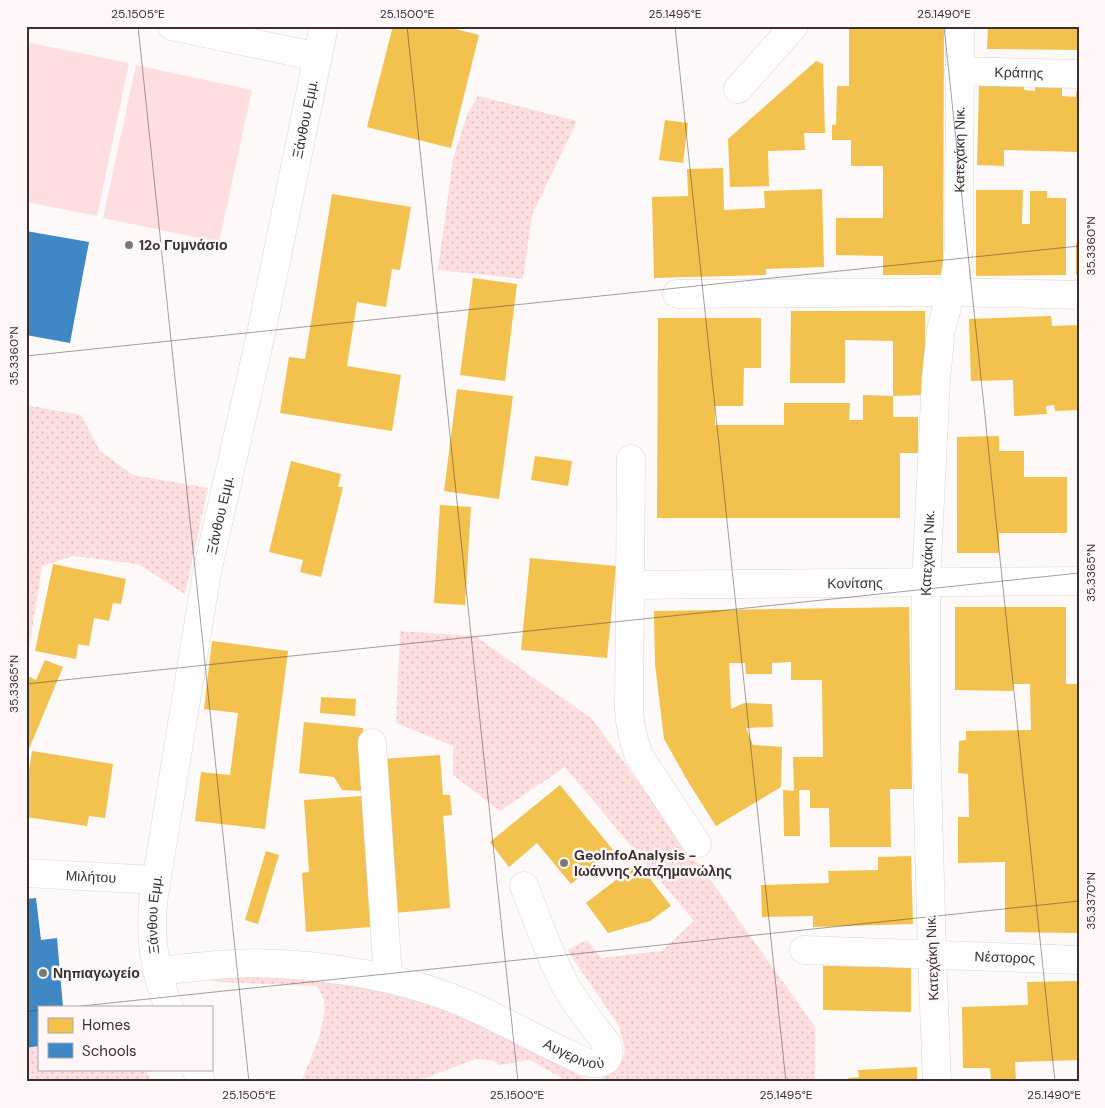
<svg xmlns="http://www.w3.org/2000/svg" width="1105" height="1108" viewBox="0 0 1105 1108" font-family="'DM Sans',sans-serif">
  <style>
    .grass { fill: url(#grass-dots) }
    .pitch { fill: #fedede }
    .homes { fill: #f2c14e }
    .schools { fill: #3f88c5 }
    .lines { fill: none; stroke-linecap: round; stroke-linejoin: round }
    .minor-casing { stroke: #dbd5d5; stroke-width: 29 }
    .minor { stroke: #fffefe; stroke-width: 28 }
    .ticks { fill: none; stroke: #393131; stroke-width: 1; stroke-opacity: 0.45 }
    .poi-dot { fill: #7e7777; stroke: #fff7f7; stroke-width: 2 }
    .labels { text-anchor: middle; stroke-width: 5; stroke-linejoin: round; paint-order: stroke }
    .street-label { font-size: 14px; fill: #393131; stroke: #fff7f7 }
    .poi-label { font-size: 14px; font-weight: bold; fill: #393131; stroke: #fff7f7; text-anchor: start }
    .neatline { fill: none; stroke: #393131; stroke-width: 2 }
    .ticks-label { font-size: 12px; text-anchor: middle; fill: #393131 }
  </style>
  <defs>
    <pattern id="grass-dots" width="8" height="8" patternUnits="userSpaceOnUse" patternTransform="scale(1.25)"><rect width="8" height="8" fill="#fedede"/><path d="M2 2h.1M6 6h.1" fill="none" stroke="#dabfbf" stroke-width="1.8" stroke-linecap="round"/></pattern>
  </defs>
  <rect width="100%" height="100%" fill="#fdf9f9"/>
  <path class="grass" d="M478,96l99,25 -45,94 -9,64 -85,-9 15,-111 14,-44z
    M26,405l55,10 19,36 33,24 75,13 -23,106 -47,-30 -65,-8 -31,10 -13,83 -3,-1z
    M400,631l75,5 117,83 122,166 101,142v55h-219l23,-15 6,-16 -6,-25 -52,-76 20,-10 14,18 61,-7 32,-30 -129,-154 -65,44 -47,-36v-29l-57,-23z
    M207,974l122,5 92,20 88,37 83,46h-30v-4l-32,-18 -31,5 -5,-4 -18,-2 -61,23h-114c9,-22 26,-57 23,-81 -1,-5 -5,-10 -7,-15l-98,-4 -9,-2z
    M39,1047v22h106l7,13h-126v-34z"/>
  <path class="pitch" d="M26,42l103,21 -32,153 -71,-14z
    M136,65l116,25 -33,152 -116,-24z"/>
  <path class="homes" d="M393,26h51l35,9 -28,113 -84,-21z
    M849,26h95l-1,249h-60v-19l-47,-1v-37h47v-52h-32v-26h-19v-15h4l1,-39h12z
    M988,26h91v24l-92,-1z
    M816,61l7,3 2,69h-21l1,17 -37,1 1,35 -39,1 -2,-48z
    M979,85l45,1v4l11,1v-5l27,1v9l14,1v-6h3v61l-75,-2v16l-27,-1z
    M665,120l23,3 -5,40 -24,-3z
    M723,168l1,42 41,-2 -1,-17 58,-2 2,78 -58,2v6l-112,3 -2,-81 36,-1 -1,-27z
    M976,190h47l-1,34h8v-33h17v7h19v77l-90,1z
    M332,194l79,13 -11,63 -8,-1 -6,38 -29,-5 -10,64 54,9 -9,56 -112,-18 9,-56 16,2z
    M1076,243h3v32h-3z
    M473,278l44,6 -12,97 -45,-6z
    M791,311h134v84l-32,1v-55l-48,-1v43h-55z
    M1051,316l1,10 27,-1v85l-24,1 -1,-6 -8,1 1,8 -33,2 -1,-36 -42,1 -2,-62z
    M658,318h103v50h-17l-1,38h-28v19h69v-22h66l-1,17h14v-25l30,1v21h25v36h-18v65h-243z
    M457,389l56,7 -14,103 -55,-8z
    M999,436v15h25v26h43v56h-68v20h-42v-116z
    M535,456l37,5 -4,25 -37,-6z
    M291,461l50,13 -3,13h5l-22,90 -21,-5 3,-12 -34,-8z
    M440,505l31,2 -6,98 -31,-2z
    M530,558l86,8 -9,92 -86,-8z
    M53,564l73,15 -5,25 -8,-1 -4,18 -15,-3 -5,28 -11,-2 -2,15 -41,-8z
    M909,607l3,182h-22l1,58h-61l-1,-39h-19v-18h-11l1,46h-16l-1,-46 11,1 -1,-34h30l-1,-77h-31v-18l-19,1v11h-26l-1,-11h-16l2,46 13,-6 28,1 1,23 -27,1 7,17 29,2 -1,40 -65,39 -29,-46 -23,-41 -9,-75 -1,-53z
    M955,607h111v77h13v249l-74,-1v-70l-47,1v-46h11l-1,-43 -10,-1 1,-32 7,-1v-9l65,-1 -1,-46h-17v7l-58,-1z
    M212,641l76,10 -23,178 -70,-8 6,-49 29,3 8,-62 -34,-4z
    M45,660l18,7 -34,82 -3,-1v-73l10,5z
    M321,697l35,2 -1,17 -35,-3z
    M304,722l59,6 1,63 -22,-1 -8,-13 -35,-4z
    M32,751l81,13 -8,54 -16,-2 -2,10 -61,-9v-26z
    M440,755l3,40h7l2,20 -9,1 7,92 -56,5 -12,-154z
    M560,785l53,65 -42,34 -34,-41 -28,24 -19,-25z
    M362,796l9,131 -65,5 -4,-59 7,-1 -5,-72z
    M266,851l13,4 -21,69 -13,-4z
    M911,856l2,68 -100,3v-11l-51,1 -1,-32 68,-2 -1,-12 50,-1v-13z
    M638,863l33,43 -21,15 -42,12 -22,-30z
    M823,966l88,1v45l-88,-2z
    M1079,981v79l-64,2 1,19h-25l-1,-13h-27l-1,-61 66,-2 -1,-23z
    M917,1067v15h-68l-1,-4 11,-1 -1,-7z"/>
  <path class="schools" d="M26,231l63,11 -19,101 -44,-8z
    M36,898l5,42 16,-2 6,69h-24v39l-13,2v-149z"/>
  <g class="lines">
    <defs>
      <g id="minor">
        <path d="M172,26l146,31"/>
        <path id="s1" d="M959,71l120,3"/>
        <path d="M738,89l56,-63"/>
        <path d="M677,294l275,-2 127,3"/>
        <path d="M631,459l-2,251c1,16 4,30 10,46l58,88"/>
        <path id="s2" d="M630,585l449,-4"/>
        <path d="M372,743l16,234"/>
        <path id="s3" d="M26,873l130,7"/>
        <path id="s4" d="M804,950l275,10"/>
        <path id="s5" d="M157,971c25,-2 50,-6 76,-7 25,-2 50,0 75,2 46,5 88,12 130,27 47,16 90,43 135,63 4,2 9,5 14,6 15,4 26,-1 20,-18 -15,-20 -31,-39 -43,-61 -16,-31 -27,-65 -40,-97"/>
        <path id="s6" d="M169,1007c-15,-36 -20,-73 -15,-112l53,-323 55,-243 62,-303"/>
        <path d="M196,1069l5,13"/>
        <path id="s7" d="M937,1082l-5,-128 -6,-220v-152l10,-203 5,-49 15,-58 3,-26 1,-220"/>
      </g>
    </defs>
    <use href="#minor" class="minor-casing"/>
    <use href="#minor" class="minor"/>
  </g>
  <path class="ticks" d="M138,26l111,1056M407,26l111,1056M675,26l111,1056M944,26l111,1056M26,29l22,-3M26,356l1053,-110M26,684l1053,-111M72,1007l1007,-106M26,1012l13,-2"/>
  <g class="poi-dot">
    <circle cx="129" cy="245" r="5"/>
    <circle cx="564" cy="863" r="5"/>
    <circle cx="43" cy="973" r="5"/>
  </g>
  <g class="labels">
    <g class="street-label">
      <text dy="5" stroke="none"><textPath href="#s1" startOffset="60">Κράπης</textPath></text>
      <text dy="5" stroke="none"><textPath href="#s6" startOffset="905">Ξάνθου Εμμ.</textPath></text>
      <text dy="5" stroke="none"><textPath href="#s7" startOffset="935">Κατεχάκη Νικ.</textPath></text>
      <text dy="5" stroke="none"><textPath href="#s6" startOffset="500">Ξάνθου Εμμ.</textPath></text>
      <text dy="5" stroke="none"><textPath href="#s7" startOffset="529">Κατεχάκη Νικ.</textPath></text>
      <text dy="5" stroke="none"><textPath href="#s2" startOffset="225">Κονίτσης</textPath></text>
      <text dy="5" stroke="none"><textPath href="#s3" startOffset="65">Μιλήτου</textPath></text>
      <text dy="5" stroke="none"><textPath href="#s6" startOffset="95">Ξάνθου Εμμ.</textPath></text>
      <text dy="5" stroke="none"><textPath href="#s4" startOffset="201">Νέστορος</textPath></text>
      <text transform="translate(932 958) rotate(-92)" y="5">Κατεχάκη Νικ.</text>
      <text dy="5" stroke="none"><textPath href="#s5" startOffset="434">Αυγερινού</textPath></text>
    </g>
    <g class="poi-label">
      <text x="139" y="250">12o Γυμνάσιο</text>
      <text x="574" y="860">GeoInfoAnalysis -<tspan x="574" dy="16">Ιωάννης Χατζημανώλης</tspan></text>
      <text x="53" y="978">Νηπιαγωγείο</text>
    </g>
  </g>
  <rect width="1105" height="1108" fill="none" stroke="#fff7f7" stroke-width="55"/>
  <rect x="38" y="1006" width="175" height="65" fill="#fff7f7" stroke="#b0a8a8"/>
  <rect x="48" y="1018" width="25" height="15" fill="#f2c14e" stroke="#b0a8a8"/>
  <text x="82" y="1030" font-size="15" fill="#393131">Homes</text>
  <rect x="48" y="1043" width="25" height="15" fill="#3f88c5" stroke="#b0a8a8"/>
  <text x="82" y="1056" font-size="15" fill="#393131">Schools</text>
  <rect x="28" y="28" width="1050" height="1052" class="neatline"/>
  <g class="ticks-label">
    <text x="138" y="18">25.1505°E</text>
    <text x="407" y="18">25.1500°E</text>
    <text x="675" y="18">25.1495°E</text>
    <text x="944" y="18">25.1490°E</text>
    <text transform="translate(1091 246) rotate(-90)" y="4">35.3360°N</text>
    <text transform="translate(14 356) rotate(-90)" y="4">35.3360°N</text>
    <text transform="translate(1091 573) rotate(-90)" y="4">35.3365°N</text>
    <text transform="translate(14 684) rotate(-90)" y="4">35.3365°N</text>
    <text transform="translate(1091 901) rotate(-90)" y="4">35.3370°N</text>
    <text x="249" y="1099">25.1505°E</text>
    <text x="517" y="1099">25.1500°E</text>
    <text x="786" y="1099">25.1495°E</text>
    <text x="1054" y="1099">25.1490°E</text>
  </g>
</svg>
